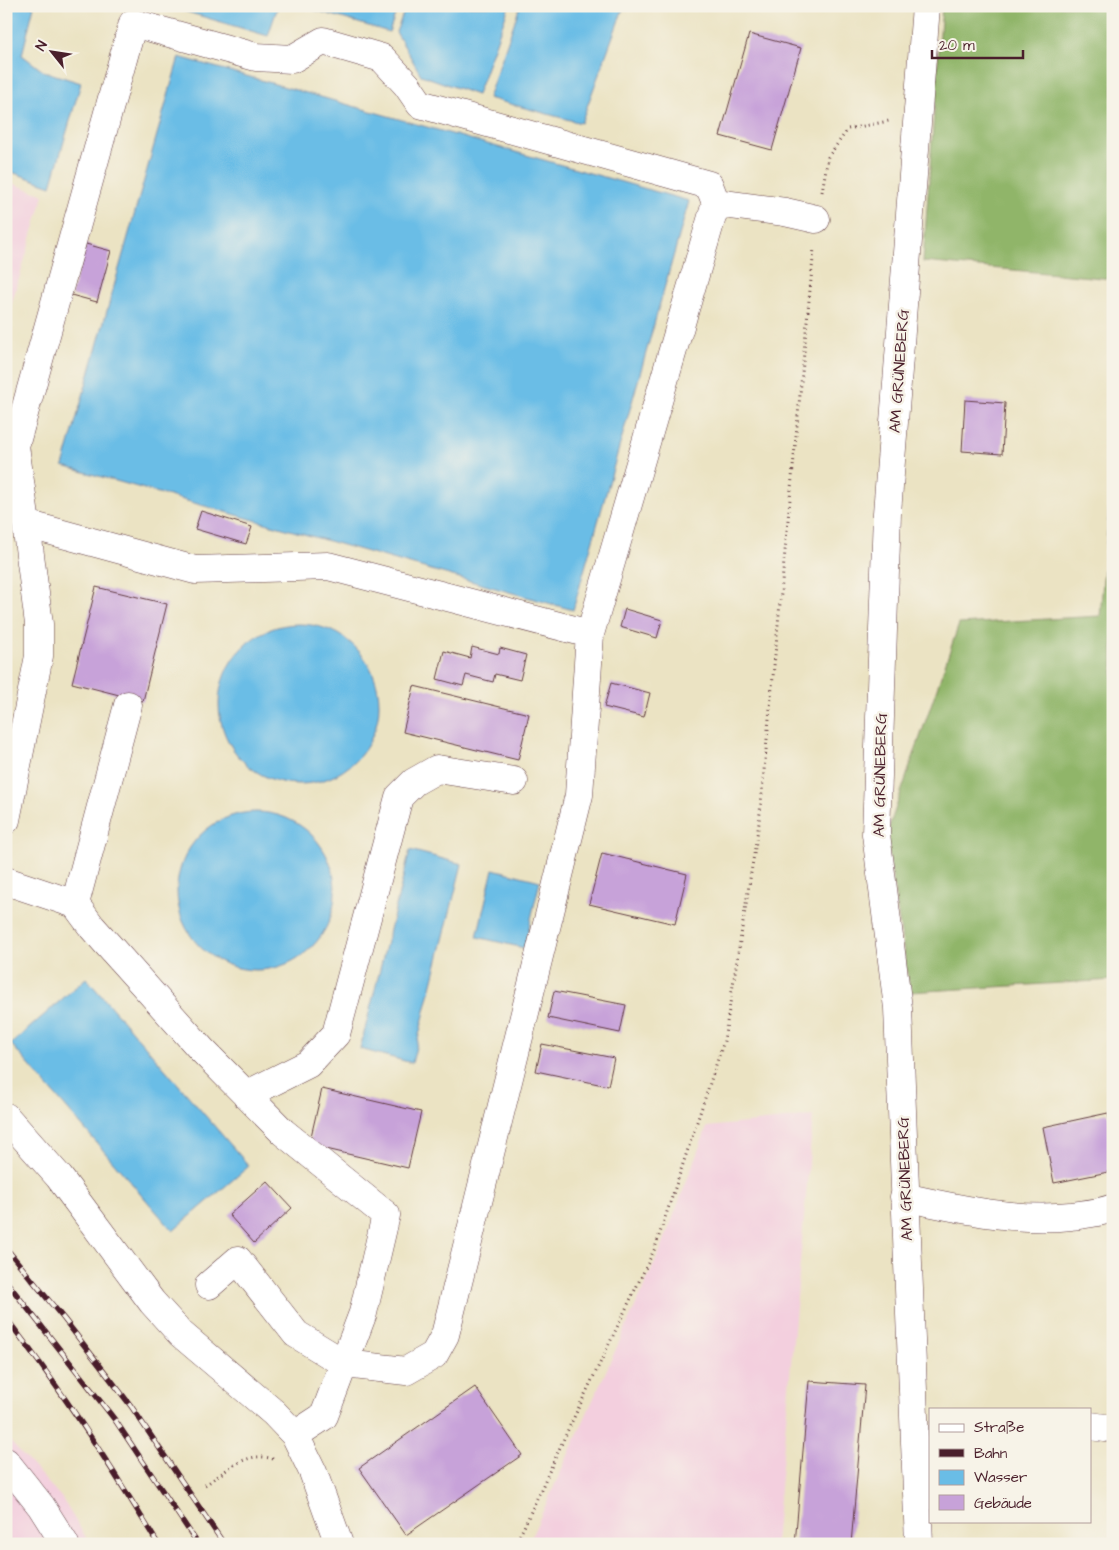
<svg xmlns="http://www.w3.org/2000/svg" width="1119" height="1550" viewBox="0 0 1119 1550" font-family="'Architects Daughter',sans-serif">
  <style>
    .built { fill: #f3cfde }
    .forest { fill: #90b569; stroke: #6d6a4a }
    .water { fill: #6abde6; stroke: #5a6e88 }
    .building { fill: #c7a2d9 }
    .lines { fill: none; stroke-linecap: round; stroke-linejoin: round }
    .minor-casing { stroke: #623c42; stroke-width: 29 }
    .path { stroke: #623c42; stroke-width: 3; stroke-dasharray: 1 4; stroke-linecap: butt }
    .minor { stroke: #fff; stroke-width: 28 }
    .rail-casing { stroke: #4a1f2b; stroke-width: 5.5 }
    .rail { stroke: #f7f3e8; stroke-width: 4; stroke-dasharray: 11; stroke-linecap: butt }
    .labels { text-anchor: middle; stroke-width: 5; stroke-linejoin: round; paint-order: stroke }
    .street-label { font-size: 16px; fill: #4a1f2b; stroke: #f7f3e8 }
  </style>
  <rect width="100%" height="100%" fill="#f7f3e8"/>
  <filter id="ink" filterUnits="userSpaceOnUse"><feTurbulence type="fractalNoise" baseFrequency=".02" numOctaves="2"/><feDisplacementMap in="SourceGraphic" scale="10" xChannelSelector="R" yChannelSelector="G"/><feConvolveMatrix kernelMatrix="1 2 1 2 8 2 1 2 1" color-interpolation-filters="sRGB"/></filter>
  <filter id="wash" filterUnits="userSpaceOnUse"><feTurbulence type="fractalNoise" baseFrequency=".0096" numOctaves="4" result="noise"/><feDisplacementMap in="SourceGraphic" scale="20" xChannelSelector="R" yChannelSelector="G"/><feGaussianBlur stdDeviation="1.12" result="paint"/><feColorMatrix in="noise" values="0 0 0 0 0 0 0 0 0 0 0 0 0 0 0 0 0 1.4 0 .05"/><feComposite in="paint" operator="in"/></filter>
  <g filter="url(#wash)">
    <rect width="100%" height="100%" fill="#ebe3c3"/>
    <path class="built" d="M6,181l38,14 -38,127z
      M813,1116l-38,428h-247l133,-295 46,-122z
      M6,1437l55,60 29,47h-84z"/>
    <path class="forest" d="M942,6h171v273l-190,-17z
      M1113,466v514l-203,12 -24,-156 73,-212 141,-8z"/>
    <path class="water" d="M6,6h28l-12,49 21,16 38,12 -30,103 -45,-16z
      M167,6h111l-10,30z
      M301,6h97l-9,26z
      M406,6h103l-32,89 -56,-20 -25,-43z
      M520,6h104l-43,117 -93,-25z
      M179,57l510,144 -116,409 -510,-144z
      M219 704a80 80 0 1 1 160 0a80 80 0 1 1-160 0Z
      M177 891a79 79 0 1 1 158 0a79 79 0 1 1-158 0Z
      M410,850l52,14 -50,199 -52,-14z
      M493,869l47,12 -16,67 -47,-11z
      M86,978l163,188 -76,65 -162,-187z"/>
    <g id="blocks">
      <path class="building" d="M749,34l52,14 -29,102 -52,-14z
        M86,244l25,7 -14,51 -26,-7z
        M965,400l40,3 -3,51 -40,-3z
        M201,511l51,16 -6,17 -51,-15z
        M96,587l71,17 -24,97 -71,-18z
        M625,609l37,11 -5,18 -37,-11z
        M472,647l27,7 1,-6 26,7 -6,25 -25,-6 -2,8 -27,-7 -3,11 -26,-7 7,-28 26,7z
        M611,683l39,10 -6,24 -40,-10z
        M414,686l115,28 -11,46 -115,-28z
        M602,853l85,21 -12,50 -86,-20z
        M554,991l72,14 -6,28 -72,-15z
        M542,1044l72,14 -6,28 -72,-15z
        M322,1089l99,23 -13,56 -99,-23z
        M1108,1113l5,23v35l-59,12 -11,-56z
        M267,1181l25,27 -38,35 -25,-28z
        M809,1381l56,4 -14,159h-56z
        M475,1387l47,68 -116,80 -47,-67z"/>
    </g>
  </g>
  <g filter="url(#ink)">
    <use href="#blocks" fill-opacity="0" stroke="#623c42" stroke-width="1"/>
    <g class="lines">
      <defs>
        <path id="minor" d="M716,203l69,9 31,7
          M26,524l-11,-78 118,-423 123,34 36,2 31,-18 59,17 25,27 13,19 289,81 7,18 -126,431
          M128,705l-53,199 17,23 110,123 81,82 103,83 -23,98 -39,103 -29,19
          M6,820l33,-164v-32l-13,-100 169,46 133,-4 262,68 -11,161 -134,540 -11,20 -28,16 -61,-7 -49,-30 -58,-74 -29,25
          M6,881l69,23
          M246,1095l62,-31 28,-30 63,-237 15,-15 23,-13 77,12
          M6,1117l53,60 93,125 29,32 93,79 21,22 18,37 26,72
          M904,1197c55,12 111,25 167,19 14,-2 29,-3 42,-8
          M1090,1426l15,2
          M6,1462l35,44 24,38
          M919,1544l-21,-536 -22,-174 11,-321 39,-507"/>
      </defs>
      <use href="#minor" class="minor-casing"/>
      <path class="path" d="M822,192l6,-35 20,-28 41,-8
        M205,1485c22,-14 41,-35 68,-26
        M124,1544l7,-6
        M515,1544l9,-17 43,-95 88,-184 69,-207 35,-218 55,-575"/>
      <use href="#minor" class="minor"/>
      <defs>
        <path id="rail" d="M6,1248l58,71 67,87 93,138
          M6,1281l109,139 83,124
          M6,1318c56,72 105,148 152,226"/>
      </defs>
      <use href="#rail" class="rail-casing"/>
      <use href="#rail" class="rail"/>
    </g>
  </g>
  <g class="labels">
    <g class="street-label">
      <text transform="translate(898 371) rotate(-86)" y="6">AM GRÜNEBERG</text>
      <text transform="translate(879 775) rotate(-89)" y="6">AM GRÜNEBERG</text>
      <text transform="translate(904 1179) rotate(-92)" y="6">AM GRÜNEBERG</text>
    </g>
  </g>
  <rect width="1119" height="1550" fill="none" stroke="#f7f3e8" stroke-width="25"/>
  <rect x="929" y="1408" width="162" height="115" fill="#f7f3e8" stroke="#b29e9c"/>
  <rect x="939" y="1424" width="25" height="8" fill="#ffffff" stroke="#b29e9c"/>
  <text x="974" y="1432" font-size="15" fill="#4a1f2b">Straße</text>
  <rect x="939" y="1449" width="25" height="8" fill="#4a1f2b" stroke="#b29e9c"/>
  <text x="974" y="1458" font-size="15" fill="#4a1f2b">Bahn</text>
  <rect x="939" y="1470" width="25" height="15" fill="#6abde6" stroke="#b29e9c"/>
  <text x="974" y="1482" font-size="15" fill="#4a1f2b">Wasser</text>
  <rect x="939" y="1495" width="25" height="15" fill="#c7a2d9" stroke="#b29e9c"/>
  <text x="974" y="1508" font-size="15" fill="#4a1f2b">Gebäude</text>
  <g transform="translate(52 52) rotate(300)" stroke="#f7f3e8" stroke-width="4" paint-order="stroke">
  <path d="M0-4L9 19L0 12L-9 19Z" fill="#4a1f2b"/>
  <text y="-8" font-size="14" font-weight="bold" text-anchor="middle" fill="#4a1f2b">N</text>
  </g>
  <path d="M932 50v8h91v-8" fill="none" stroke="#4a1f2b" stroke-width="2.5"/>
  <text x="939" y="50" font-size="15" fill="#4a1f2b" stroke="#f7f3e8" stroke-width="4" paint-order="stroke">20 m</text>
</svg>
